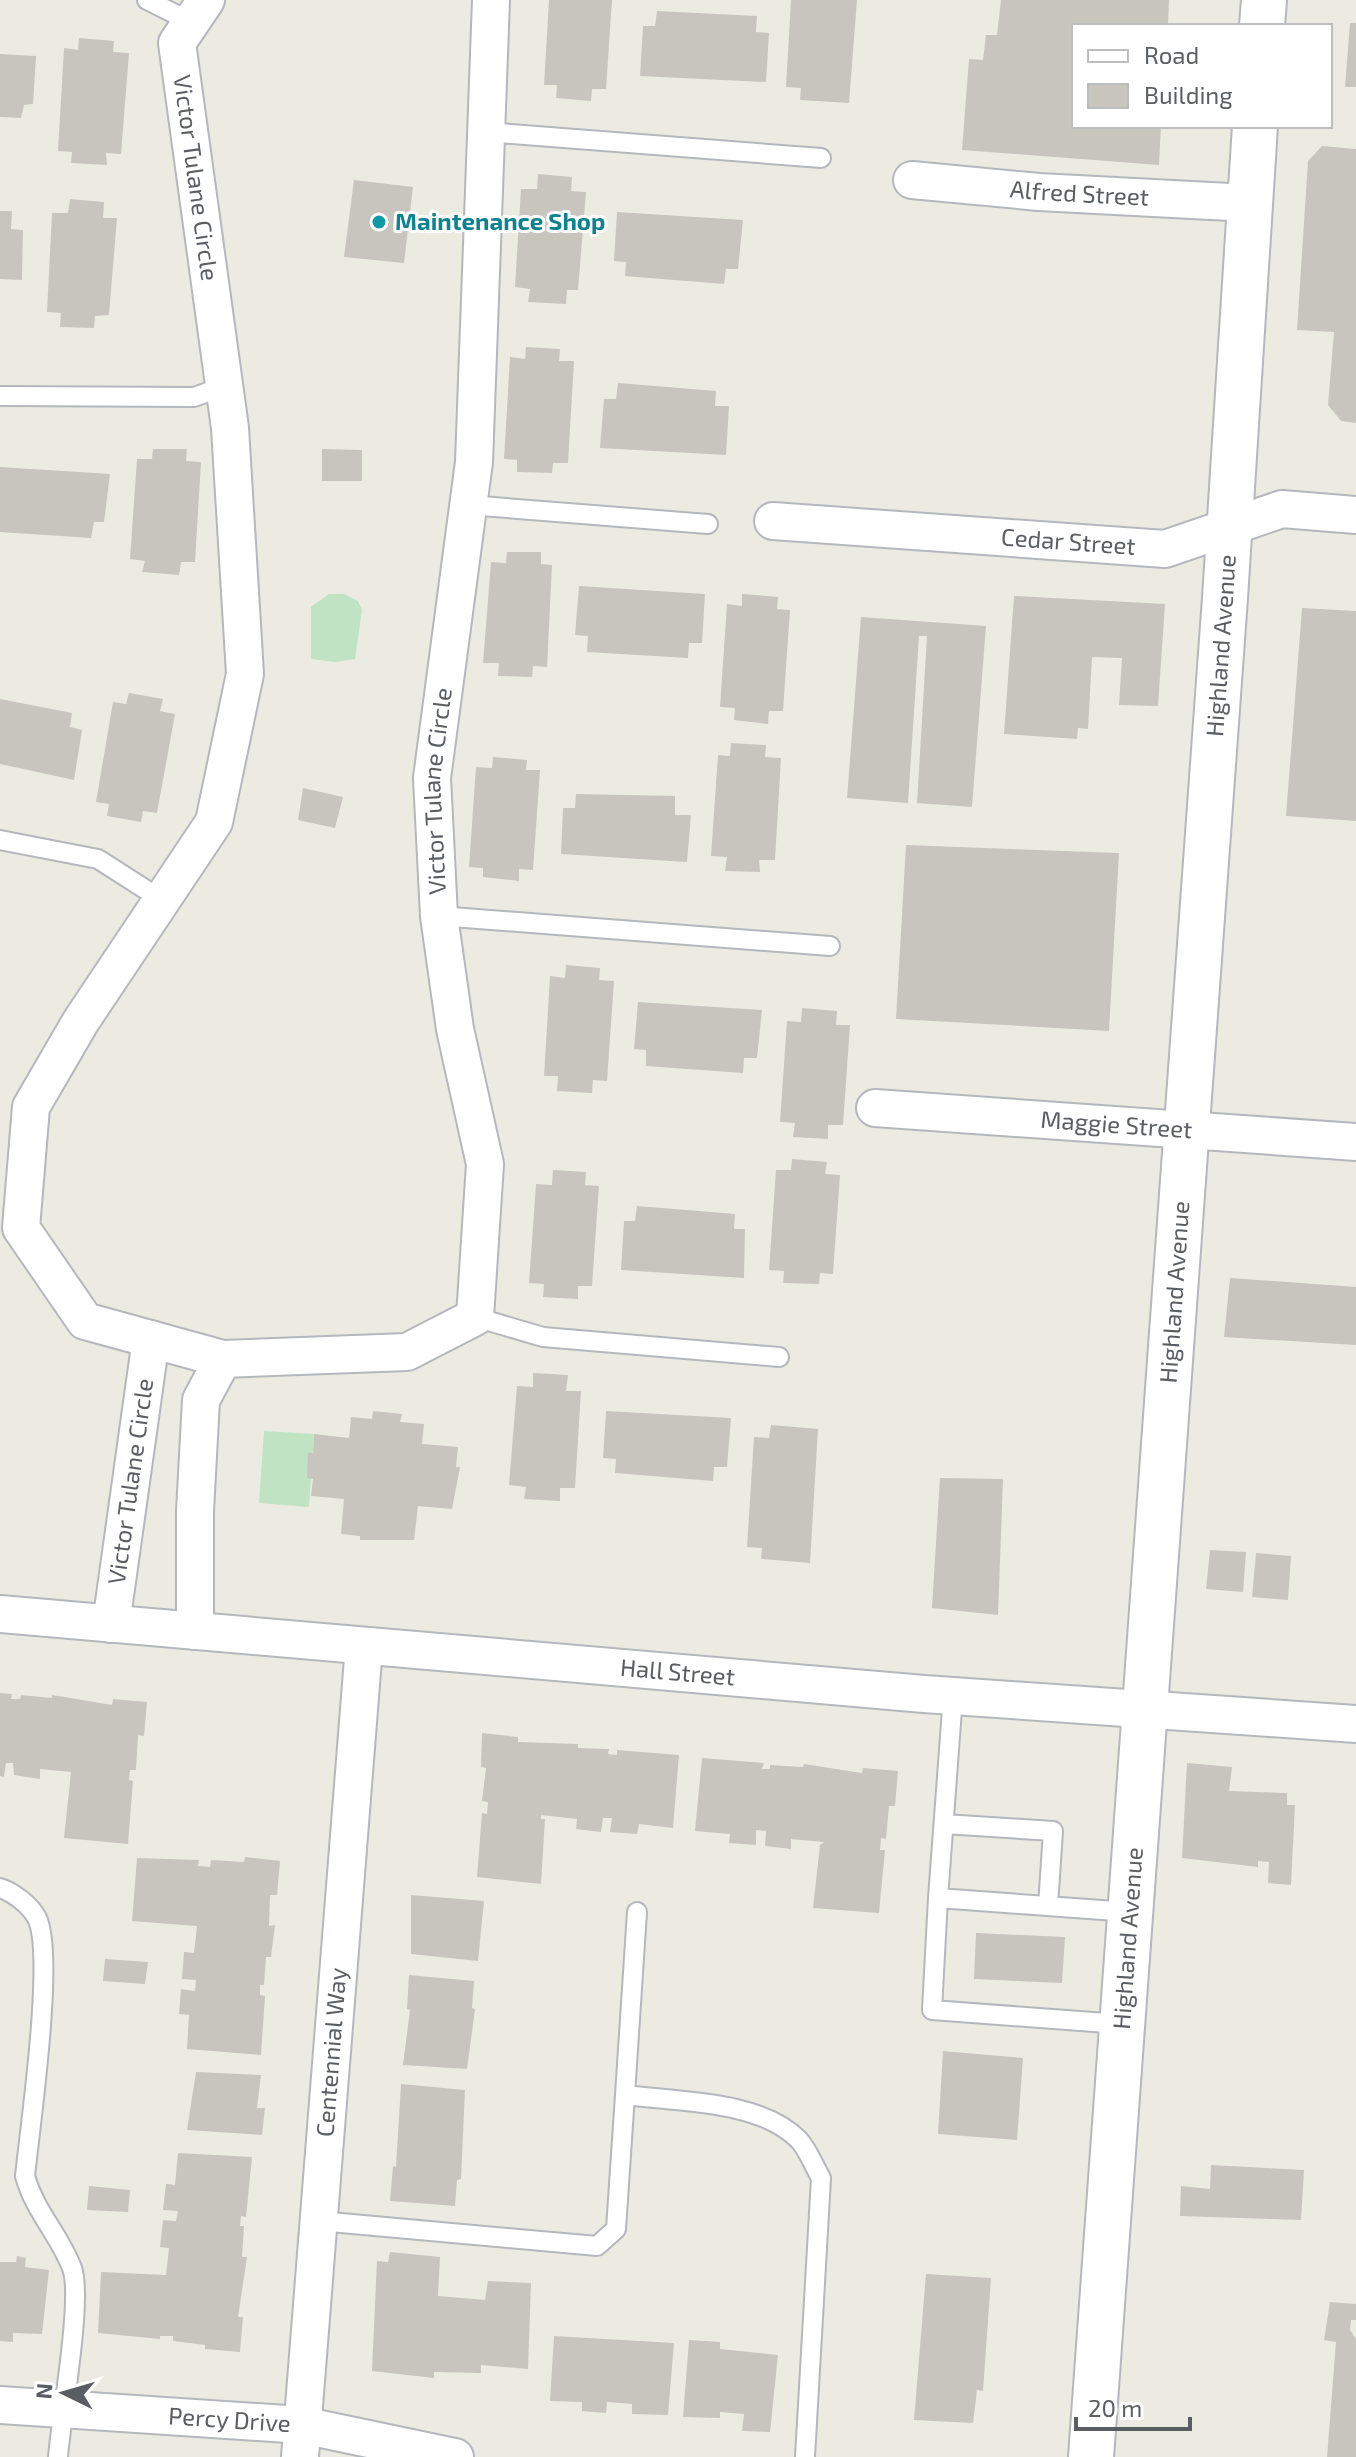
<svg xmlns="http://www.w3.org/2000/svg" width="1356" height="2457" viewBox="0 0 1356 2457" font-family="'Exo 2',sans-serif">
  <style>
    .green { fill: #bfe3c3 }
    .building { fill: #c8c5bf }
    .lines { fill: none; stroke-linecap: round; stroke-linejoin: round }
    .lane-casing { stroke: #b4b7bc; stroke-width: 22 }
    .street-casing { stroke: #b4b7bc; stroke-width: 40 }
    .secondary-casing { stroke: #b5b7be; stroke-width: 48 }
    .lane { stroke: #fff; stroke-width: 18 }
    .street { stroke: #fff; stroke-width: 36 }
    .secondary { stroke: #fff; stroke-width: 44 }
    .culture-dot { fill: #0f9aa8; stroke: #fff; stroke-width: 3 }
    .labels { text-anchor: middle; stroke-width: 6; stroke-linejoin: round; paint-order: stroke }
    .street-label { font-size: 24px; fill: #5a5d62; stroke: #fff }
    .culture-label { font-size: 24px; font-weight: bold; fill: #0d838f; stroke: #fff; text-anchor: start }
  </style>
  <rect width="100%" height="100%" fill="#ecebe2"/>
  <path class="green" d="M329,594h15l14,7 4,9 -7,49 -20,3 -24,-3v-52z
    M264,1431l50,3 -5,73 -50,-4z"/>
  <path class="building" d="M549,0h63l-6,89h-14l-1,12 -35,-3 1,-13h-13z
    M791,0h66l-8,103 -49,-3 1,-12 -15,-1z
    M1001,0h168l-1,26h-94v100h87l-2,39 -197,-15 7,-91 14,1 3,-25h11z
    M657,11l100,5 -1,16 13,1 -3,49 -126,-6 3,-50h12z
    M1350,23h6v64h-11z
    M79,38l35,3 -1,11 16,1 -8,101 -15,-1 1,12 -36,-2 1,-11 -14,-1 6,-103 14,2z
    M0,54l36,2 -3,48 -9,1 -3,13 -21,-1z
    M1322,146l34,3v274l-15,-2 -13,-16 6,-73 -37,-2 11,-169z
    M538,174l34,3 -1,14 15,1 -8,98h-11l-1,14 -38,-2 2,-13 -15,-2 6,-98h16z
    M354,180l59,7 -9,76 -60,-6z
    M70,199l34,3 -1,16h14l-8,97 -14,1 -1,12 -34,-1 1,-14 -14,-1 5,-99h16z
    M0,211h12l-1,18 12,1 -1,50 -22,-1z
    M617,212l126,8 -5,49h-12l-2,15 -99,-8 1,-14 -12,-1z
    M526,347l34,2 -1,12h15l-6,102h-15l-1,10 -35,-1v-12l-13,-1 6,-102 15,2z
    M618,383l98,8 -1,15h14l-3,49 -126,-7 4,-49h12z
    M153,449h34l-1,12 15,1 -6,100h-14l-2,13 -37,-3 3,-11 -15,-2 7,-100h15z
    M322,449l40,1v31h-40z
    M0,467l110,7 -6,48h-10l-3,16 -91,-6z
    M507,552h34v12l11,1 -5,102 -14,-1 -1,11 -34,-1 1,-13h-16l8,-101 15,1z
    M579,586l126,8 -3,49h-13l-1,15 -101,-6 1,-16 -13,-1z
    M742,594l36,3 -1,12 13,1 -7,101h-14l-1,13 -34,-4 1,-12 -15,-1 7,-103 15,2z
    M1014,596l151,8 -7,102 -39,-1 3,-47 -30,-1 -4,72 -10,-1 -1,11 -73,-5z
    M1302,608l54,3v210l-70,-5z
    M861,617l125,9 -14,181 -55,-4 10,-167h-8l-11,167 -61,-5z
    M129,693l34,6 -3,12 15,3 -18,99 -14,-2 -2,11 -34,-6 2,-12 -13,-2 17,-100 13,2z
    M0,699l72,14 -2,14 12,3 -8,50 -74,-16z
    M731,743l35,2 -1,12 16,1 -6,102h-16l1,12 -35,-1 2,-14 -16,-1 7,-101 12,1z
    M493,757l34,3 -1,10h14l-7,100 -14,-1v12l-36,-4v-9l-14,-1 7,-100 16,1z
    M303,788l40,9 -8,31 -37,-8z
    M576,794l99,2v19h16l-4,47 -126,-8 2,-46h12z
    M906,845l213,8 -10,178 -213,-12z
    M566,965l34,3 -1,12 15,1 -7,100 -14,-1 -1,13 -35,-2 1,-15h-14l6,-100 15,2z
    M638,1002l124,8 -5,48h-13l-1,15 -97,-7v-16l-12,-1z
    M802,1008l35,3 -1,14h14l-7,100h-15v14l-35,-2 2,-14 -15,-1 7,-101 14,1z
    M792,1159l35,3 -2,12 15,1 -7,99 -13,-1 -1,11 -36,-1 1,-12 -15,-1 7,-100h15z
    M553,1170l33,2 -1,13 14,1 -7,100h-14v13l-35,-2 1,-13 -15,-1 7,-99 16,1z
    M637,1206l98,8 -1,15h11l-1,49 -123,-8 3,-49h11z
    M1230,1278l126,9v58l-132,-8z
    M533,1373l35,2 -2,16h15l-6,97h-15v13l-36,-2 2,-12 -17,-2 8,-99 16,1z
    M373,1411l29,3 -2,8 24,2 -2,20 36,3 -2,20h4l-8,42 -34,-3 -4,34h-54v-4l-19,-2 3,-35 -33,-3 2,-17 -6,-1 1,-25h5l1,-19 35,4 2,-21 21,2z
    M606,1411l125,7 -4,49h-13l-1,14 -98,-8 1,-14 -13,-1z
    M771,1425l47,4 -8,134 -49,-4 1,-11 -15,-1 7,-110 15,1z
    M940,1478l63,1 -5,136 -66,-7z
    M1210,1550l36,2 -3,40 -37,-3z
    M1256,1553l35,3 -3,44 -36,-3z
    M0,1693l12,1 -1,5h9l1,-4 31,3v-3l60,10 1,-6 34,3 -3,34 -6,-1 -2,35h-6l-1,10 4,1 -5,63 -64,-6 7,-66 -31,-3v10l-26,-4 -1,-12h-7l-2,14 -4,-1z
    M482,1733l36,4v5l60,2v4l31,1 -1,5 9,1v-5l62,5 -6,73 -34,-4 -2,10 -27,-2 2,-14h-9l-2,14 -25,-3 1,-10 -36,-4v4h4l-4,65 -64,-7 5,-64 5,1 1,-12 -6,-1 4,-33 -5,-1z
    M702,1758l62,5 -2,6h8v-4l33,2 1,-3 58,9 1,-5 35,3 -3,35h-6l-3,33 -5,-1 -1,12h5l-6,63 -66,-5 7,-63 4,-3 -33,-3v10l-26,-3 1,-15 -10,-1v15l-27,-2 1,-9 -35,-3z
    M1187,1763l45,4 -3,24 58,2v12h8l-4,80 -23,-2 1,-21 -11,-1v6l-76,-9z
    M245,1857l35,4 -3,34h-7l-1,31 6,-1 -4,32h-5l-2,28h-4v10l5,1 -4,59 -74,-6 2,-34 -10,-1 2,-25 14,2 1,-11 -14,-1 2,-27 10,1 3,-27 -65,-5 5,-63 62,2 -1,6 12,1 1,-7 33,2z
    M411,1895l73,6 -6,60 -67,-7z
    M976,1933l89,4 -3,46 -88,-4z
    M105,1959l43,3 -3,22 -42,-3z
    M409,1975l65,6 -2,27 3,1 -8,60 -64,-4 7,-55 -3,-1z
    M943,2051l80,7 -6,82 -79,-6z
    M196,2072l65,3 -4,33h8l-3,27 -75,-5z
    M401,2084l64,6 -4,89 -4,1 -2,26 -65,-5 3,-35 3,1z
    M178,2153l74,4 -6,60 -5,-1 -1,10h4l-2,31h5l-9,60h5l-3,35 -35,-3v-4l-32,-4v-5h-13v3l-62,-6 3,-61 65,3 3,-27 -9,-1 3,-27 13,1 2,-10 -15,-1 3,-26 9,1z
    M1211,2165l93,5 -3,50 -121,-4 1,-30 29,3z
    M89,2186l41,4 -2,22 -41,-2z
    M390,2252l50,5 -2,39 47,4 3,-19 43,2 -3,86 -47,-4v8l-47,-1v6l-62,-7 5,-110 11,1z
    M17,2256l9,2 -1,9 24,3 -7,64 -29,-1v9l-13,-1v-79h16z
    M926,2274l65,4 -8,113 -6,-1 -4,33 -59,-3z
    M1330,2302l26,2v16h-5l-1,10 6,9v118h-29l9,-115 -12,-2z
    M554,2336l120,7 -6,72 -36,-1v-10l-25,-2 -1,11 -24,-2v-9l-32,-1z
    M689,2340l31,2v7l58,6 -8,77 -28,-1 2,-17 -24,-2v6l-37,-1z"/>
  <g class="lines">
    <defs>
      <path id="lane" d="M147,0l44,22
        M486,132l335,26
        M1,396l193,1 31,-11
        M468,505l240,19
        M0,840l98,19 64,41
        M439,916l391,30
        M475,1317l68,20 236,20
        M953,1696l-15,202 191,14
        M944,1824l109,7 -5,75
        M0,1888c13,4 30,17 37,30 18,37 -7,209 -12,258 10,36 34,58 47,92 11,30 -11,150 -14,189
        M938,1898l-6,112 188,14
        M625,2095l12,-183
        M319,2221l278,25 19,-17 9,-134c53,7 135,5 174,45 9,10 15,26 22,38l-16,279"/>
      <g id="street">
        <path id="s1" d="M206,0l-29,43 53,385 15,246 -31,148 -133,199 -50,86 -10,121 64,93 138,38 184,-7 68,-35 10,-153 -30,-135 -16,-113 -7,-138 42,-316 17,-462"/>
        <path id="s2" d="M912,180l127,12 210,11"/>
        <path id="s3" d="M773,521l392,28 117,-40 74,6"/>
        <path id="s4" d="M875,1108l481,34"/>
        <path id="s5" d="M0,1614l924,80 432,30"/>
        <path id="s6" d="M111,1624l40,-285"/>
        <path d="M195,1631v-120l6,-111 22,-41"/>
        <path id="s7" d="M0,2405l302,20 153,32"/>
        <path id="s8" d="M300,2457l64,-811"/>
      </g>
      <g id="secondary">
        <path d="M1262,26l2,-26"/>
        <path id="s9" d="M1091,2457l134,-1859 30,-472"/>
      </g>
    </defs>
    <use href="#lane" class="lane-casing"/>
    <use href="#street" class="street-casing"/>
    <use href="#secondary" class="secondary-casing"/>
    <use href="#lane" class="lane"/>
    <use href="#street" class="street"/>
    <use href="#secondary" class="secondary"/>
  </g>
  <circle class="culture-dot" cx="379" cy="222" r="8"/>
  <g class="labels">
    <g class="street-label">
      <text dy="8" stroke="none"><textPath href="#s1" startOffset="188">Victor Tulane Circle</textPath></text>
      <text dy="8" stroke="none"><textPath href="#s2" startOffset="168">Alfred Street</textPath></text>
      <text dy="8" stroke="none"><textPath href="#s3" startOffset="296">Cedar Street</textPath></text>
      <text dy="8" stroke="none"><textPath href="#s9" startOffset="1816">Highland Avenue</textPath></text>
      <text dy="8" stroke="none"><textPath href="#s1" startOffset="2346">Victor Tulane Circle</textPath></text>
      <text dy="8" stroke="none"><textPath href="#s4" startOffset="242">Maggie Street</textPath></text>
      <text dy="8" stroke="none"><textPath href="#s9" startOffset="1168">Highland Avenue</textPath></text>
      <text dy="8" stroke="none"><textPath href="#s6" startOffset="144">Victor Tulane Circle</textPath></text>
      <text dy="8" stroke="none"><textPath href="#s5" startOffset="680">Hall Street</textPath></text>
      <text dy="8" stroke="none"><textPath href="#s9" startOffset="520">Highland Avenue</textPath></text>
      <text dy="8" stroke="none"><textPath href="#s8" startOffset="406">Centennial Way</textPath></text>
      <text dy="8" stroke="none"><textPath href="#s7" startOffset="230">Percy Drive</textPath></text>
    </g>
    <g class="culture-label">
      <text x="395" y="230">Maintenance Shop</text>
    </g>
  </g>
  <rect x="1072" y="24" width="260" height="104" fill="#ffffff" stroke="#bdbec0" stroke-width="2"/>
  <rect x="1088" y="50" width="40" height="12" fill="#ffffff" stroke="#bdbec0" stroke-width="2"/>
  <text x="1144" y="64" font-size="24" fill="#5a5d62">Road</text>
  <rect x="1088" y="84" width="40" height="24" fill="#c8c5bf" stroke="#bdbec0" stroke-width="2"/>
  <text x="1144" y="104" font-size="24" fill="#5a5d62">Building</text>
  <g transform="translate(64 2393) rotate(275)" stroke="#ffffff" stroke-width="6" paint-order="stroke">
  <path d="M0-6L14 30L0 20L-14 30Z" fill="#5a5d62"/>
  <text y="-12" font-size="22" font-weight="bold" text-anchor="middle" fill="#5a5d62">N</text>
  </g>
  <path d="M1076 2417v12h114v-12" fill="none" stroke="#5a5d62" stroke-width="4"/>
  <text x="1088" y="2417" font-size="24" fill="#5a5d62" stroke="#ffffff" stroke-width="6" paint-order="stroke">20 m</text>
</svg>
